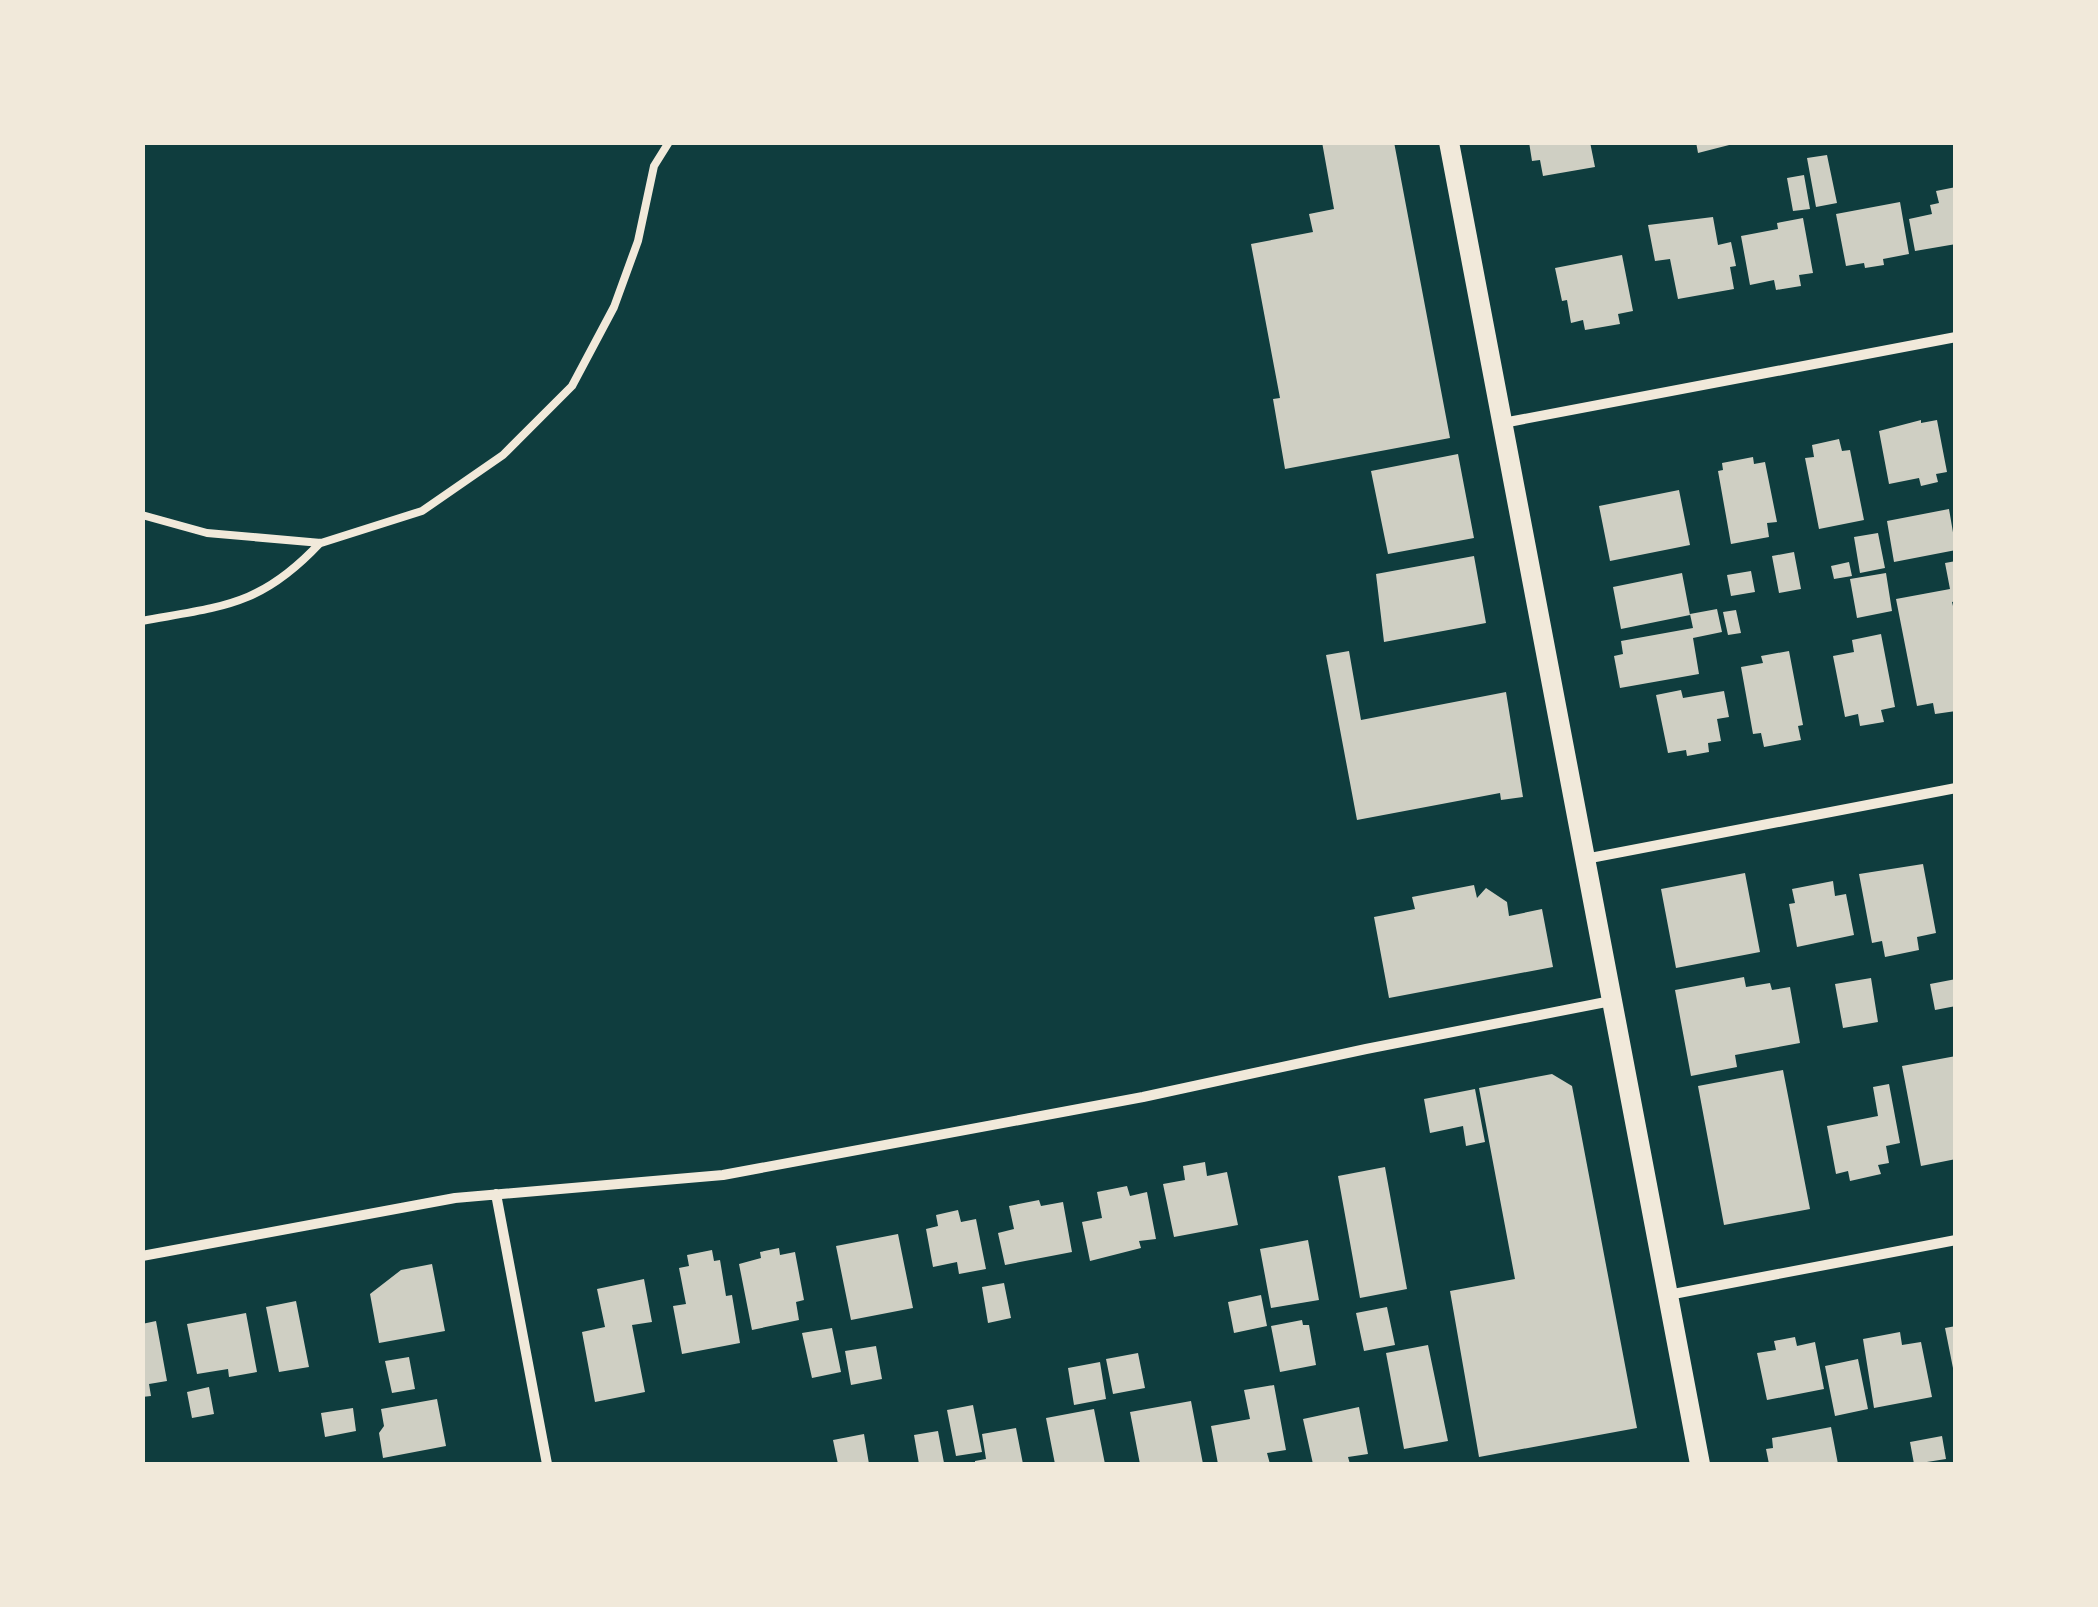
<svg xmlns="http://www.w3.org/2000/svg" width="2098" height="1607" viewBox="0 0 2098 1607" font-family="Lora,serif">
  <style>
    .building { fill: #cfcfc3 }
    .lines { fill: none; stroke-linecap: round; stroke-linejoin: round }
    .service { stroke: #f1e9da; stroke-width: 8 }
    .minor { stroke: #f1e9da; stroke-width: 10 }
    .secondary { stroke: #f1e9da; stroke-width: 20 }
  </style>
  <rect width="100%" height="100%" fill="#0f3d3e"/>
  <path class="building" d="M1322,142h72l56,296 -165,31 -12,-70 7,-1 -29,-154 62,-12 -4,-18 25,-5z
    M1529,142h61l5,25 -52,9 -3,-16 -8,1z
    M1696,142h37v2l-35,9z
    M1827,155l10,48 -21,4 -9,-49z
    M1804,175l6,34 -17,2 -6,-33z
    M1956,187v57l-41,7 -6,-32 23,-5 -2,-9 9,-2 -3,-12z
    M1900,202l9,52 -26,5 1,6 -19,3 -1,-5 -18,3 -10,-52z
    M1713,217l5,28 13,-3 5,24 -6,1 4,22 -56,10 -8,-40 -15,2 -7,-36z
    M1803,218l10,55 -14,2 2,11 -25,4 -2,-10 -24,5 -9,-49 37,-7 -1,-6z
    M1622,255l11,56 -15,3 2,10 -35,6 -2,-10 -12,3 -4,-23 -5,1 -7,-33z
    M1921,420v3l16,-3 10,52 -11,2 2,8 -17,4 -2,-8 -30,6 -10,-53z
    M1839,439l3,12 8,-1 14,70 -45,9 -14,-71 9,-1 -2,-12z
    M1458,454l16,84 -86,16 -17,-83z
    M1753,457l1,7 11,-2 12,60 -10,1 2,14 -38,7 -13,-73 5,-1 -1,-7z
    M1679,490l11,55 -80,16 -11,-55z
    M1949,509l7,41 -62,12 -7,-41z
    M1878,533l7,35 -25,5 -6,-36z
    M1794,552l7,37 -22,4 -7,-37z
    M1474,556l12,67 -102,19 -8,-68z
    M1956,561v40l-4,1 4,16v93l-21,3 -2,-11 -16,3 -21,-107 54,-10 -5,-26z
    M1849,562l3,14 -18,3 -3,-13z
    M1751,571l4,21 -24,4 -4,-21z
    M1682,573l8,42 -69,14 -8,-42z
    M1886,573l6,38 -35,7 -7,-39z
    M1717,609l5,23 -29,6 6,36 -79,14 -6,-32 9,-2 -2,-13 72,-13 -3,-14z
    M1736,610l5,23 -13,2 -5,-23z
    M1881,634l14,73 -14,3 3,12 -24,4 -2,-12 -13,3 -12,-61 21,-4 -2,-12z
    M1349,651l12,69 145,-28 17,105 -22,3 -1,-7 -143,27 -31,-165z
    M1789,651l14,74 -5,1 3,14 -37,7 -3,-14 -8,1 -12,-67 22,-4 -2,-7z
    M1681,690l2,8 41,-7 5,26 -12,2 4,22 -13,2 1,9 -22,4 -1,-6 -18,3 -12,-58z
    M1923,864l13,69 -19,4 2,13 -34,7 -3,-16 -10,2 -13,-69z
    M1745,873l15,79 -84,16 -15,-79z
    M1833,881l2,15 11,-2 8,41 -57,12 -8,-43 6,-1 -3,-14z
    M1474,885l3,13 9,-10 21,14 2,14 33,-7 11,58 -164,31 -15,-81 41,-8 -3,-12z
    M1744,977l2,10 24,-4 2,7 18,-3 10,56 -65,12 2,12 -46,9 -16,-86z
    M1871,978l7,44 -35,6 -8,-44z
    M1956,979v27l-21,4 -5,-26z
    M1956,1056v103l-35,7 -19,-100z
    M1783,1070l27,139 -86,16 -26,-139z
    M1552,1074l20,12 65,342 -158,29 -29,-166 65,-12 -36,-191z
    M1889,1084l11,59 -14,3 3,17 -11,2 3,9 -31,7 -2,-10 -12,3 -9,-48 51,-10 -5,-29z
    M1475,1089l10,53 -19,4 -3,-20 -33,7 -6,-34z
    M1205,1162l2,14 20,-4 11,53 -64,12 -11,-53 22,-4 -2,-14z
    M1385,1167l22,122 -47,9 -22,-122z
    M1127,1186l3,10 17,-4 9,47 -17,2 2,7 -51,13 -8,-39 20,-4 -5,-26z
    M1039,1200l2,6 22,-4 9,50 -67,13 -7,-32 16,-4 -5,-23z
    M958,1210l3,12 15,-3 10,50 -27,5 -2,-12 -24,5 -7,-38 12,-3 -2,-11z
    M898,1234l15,74 -62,12 -15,-74z
    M1308,1240l11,60 -48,8 -11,-59z
    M779,1248l1,7 15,-3 9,48 -8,2 3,18 -47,10 -13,-66 22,-6 -1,-6z
    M712,1250l2,11 6,-1 6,36 6,-1 8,48 -58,11 -9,-48 13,-2 -7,-36 10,-2 -2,-11z
    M432,1264l13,67 -66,12 -9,-49 31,-24z
    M644,1279l8,43 -20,3 13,67 -50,10 -13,-70 23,-5 -8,-38z
    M1004,1283l7,35 -23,5 -6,-36z
    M1261,1295l6,31 -33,7 -6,-31z
    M296,1301l13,66 -30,5 -13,-65z
    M1387,1307l8,38 -31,6 -8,-38z
    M246,1313l11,59 -28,5 -1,-8 -31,5 -10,-50z
    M1302,1320l1,5h6l7,40 -36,7 -9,-46z
    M156,1321l11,60 -18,3 2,12 -9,1v-73z
    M1956,1326v46l-2,1 -9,-45z
    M832,1328l9,44 -29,6 -10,-45z
    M1900,1332l2,13 19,-3 11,55 -58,11 -11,-69z
    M1795,1337l2,9 18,-4 9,47 -57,11 -10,-47 19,-3 -2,-9z
    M1428,1345l20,96 -44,8 -18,-96z
    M876,1346l6,33 -31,6 -6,-34z
    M1138,1353l7,35 -32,6 -7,-35z
    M409,1357l6,32 -23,4 -7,-32z
    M1858,1359l10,50 -33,7 -10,-50z
    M1100,1362l6,37 -32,6 -6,-37z
    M1274,1385l12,65 -19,3 3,11h-52l-7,-38 39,-7 -6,-29z
    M209,1387l5,27 -22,4 -5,-26z
    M437,1399l9,47 -63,12 -4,-25 5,-7 -3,-17z
    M1191,1401l12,63h-63l-10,-52z
    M973,1405l9,47 -26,4 -9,-46z
    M1359,1407l9,47 -20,3 2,7h-37l-10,-45z
    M353,1408l3,23 -31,6 -4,-24z
    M1094,1409l11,55h-50l-9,-46z
    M1831,1427l7,37h-69l-3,-15 7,-1 -1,-10z
    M1016,1428l7,36h-48v-3l11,-2 -4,-25z
    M938,1431l6,32 -25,1 -5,-29z
    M864,1434l5,30h-31l-5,-24z
    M1942,1436l4,23 -32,5 -4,-22z"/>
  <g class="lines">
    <path class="service" d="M142,515l65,18 114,10 101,-32 81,-56 69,-69 42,-79 24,-66 16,-75 15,-24
      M142,621c82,-15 119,-15 178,-78"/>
    <path class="minor" d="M1503,423l453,-86
      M1585,859l371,-71
      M496,1194l51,270
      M142,1256l313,-58 268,-23 420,-78 223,-48 245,-48
      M1668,1295l288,-55"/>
    <path class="secondary" d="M1449,142l251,1322"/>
  </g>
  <rect width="2098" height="1607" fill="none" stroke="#f1e9da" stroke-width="290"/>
</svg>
